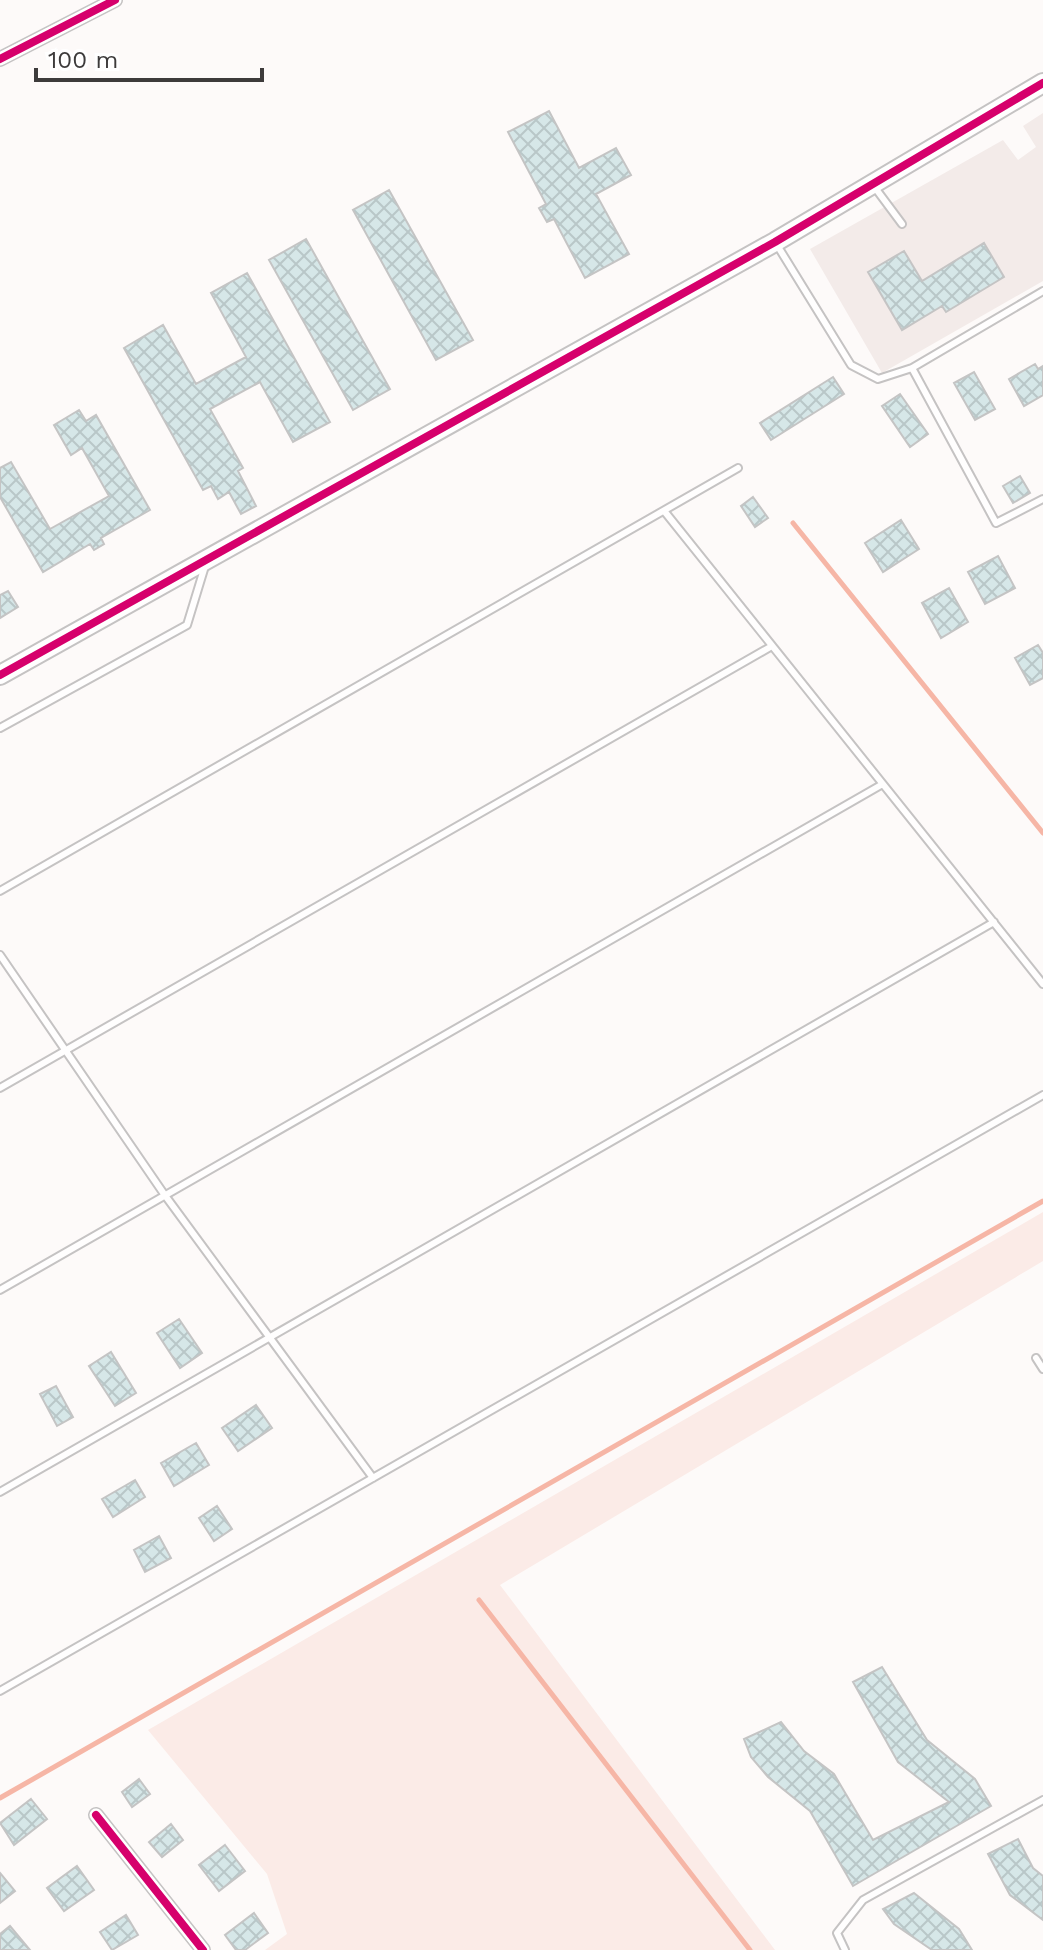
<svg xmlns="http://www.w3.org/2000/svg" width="1043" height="1950" viewBox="0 0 1043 1950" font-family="'Work Sans',sans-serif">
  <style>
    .built { fill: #f3ebe9 }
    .green { fill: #fbebe7 }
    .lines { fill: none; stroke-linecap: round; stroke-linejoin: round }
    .stream { stroke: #f6b6a6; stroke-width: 5 }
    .building { fill: url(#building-cross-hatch); stroke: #c4c4c4; stroke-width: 2 }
    .lane-casing { stroke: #c5c3c3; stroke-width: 10 }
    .street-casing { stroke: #c5c3c3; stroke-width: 16 }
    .secondary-casing { stroke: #c5c3c3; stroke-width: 22 }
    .lane { stroke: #fffefe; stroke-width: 6 }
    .street { stroke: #fffefe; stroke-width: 12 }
    .secondary { stroke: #fffefe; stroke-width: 18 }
    .cycleway-casing { stroke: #fff; stroke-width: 13 }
    .cycleway { stroke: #d6006c; stroke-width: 8 }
  </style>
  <defs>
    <pattern id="building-cross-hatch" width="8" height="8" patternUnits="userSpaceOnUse" patternTransform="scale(2)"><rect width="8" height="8" fill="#d6e7e8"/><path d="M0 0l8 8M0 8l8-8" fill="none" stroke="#b9c7c8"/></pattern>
  </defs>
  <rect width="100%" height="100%" fill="#fdfaf9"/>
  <path class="built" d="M1043,113v168l-161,92 -72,-124 193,-109 15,20 18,-13 -13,-21z"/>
  <path class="green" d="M1043,1212v49l-543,324 275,365h-510l22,-16 -20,-60 -119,-144z"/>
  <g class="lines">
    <path class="stream" d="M793,523l250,310
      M479,1600l271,350
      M0,1798l1043,-597"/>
  </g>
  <path class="building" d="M549,111l30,57 37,-20 15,27 -35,19 33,60 -44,24 -31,-59 -7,3 -8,-14 7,-4 -38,-72z
    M389,190l84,150 -37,20 -83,-150z
    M306,239l84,150 -37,21 -84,-150z
    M984,243l20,34 -58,35 -4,-6 -40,24 -34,-58 36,-21 18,30z
    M247,273l83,149 -37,20 -33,-60 -50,27 33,59 -5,3 18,35 -15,8 -12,-22 -11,7 -7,-13 -8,4 -79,-142 39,-23 33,59 50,-27 -35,-64z
    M1035,364l3,5 5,-3v29l-19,11 -15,-27z
    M974,372l21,37 -20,11 -21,-37z
    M833,377l11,17 -73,46 -11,-17z
    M900,394l28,40 -18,13 -28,-41z
    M79,410l7,11 10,-6 54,95 -49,28 3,6 -10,6 -4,-6 -47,28 -43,-75v-29l11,-6 39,67 59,-33 -27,-48 -11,7 -17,-30z
    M1020,476l10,17 -17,10 -10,-17z
    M753,497l15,21 -13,9 -14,-21z
    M901,520l18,29 -36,23 -18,-29z
    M998,556l17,32 -30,16 -17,-32z
    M949,588l19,34 -27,16 -19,-35z
    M8,591l10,16 -18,11v-23z
    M1038,645l5,8v25l-13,7 -15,-27z
    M179,1319l23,34 -22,15 -23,-35z
    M111,1352l25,41 -21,13 -26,-40z
    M56,1386l17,31 -16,9 -17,-32z
    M256,1405l16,23 -34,23 -16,-23z
    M196,1443l13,22 -35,21 -13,-23z
    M135,1480l10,17 -32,20 -11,-18z
    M217,1506l15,23 -18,12 -15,-23z
    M159,1536l12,22 -26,14 -11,-22z
    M882,1667l45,73 48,39 16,27 -138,80 -43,-75 -42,-34 -17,-20 -7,-18 37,-17 23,29 30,23 39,66 76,-38 -51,-40 -45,-80z
    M139,1779l11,15 -18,13 -10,-15z
    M31,1799l16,20 -33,26 -14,-22z
    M171,1824l12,16 -21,17 -13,-15z
    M1018,1839l15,29 10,8v44l-33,-25 -22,-41z
    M225,1845l20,26 -26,20 -20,-26z
    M77,1866l17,24 -30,21 -17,-23z
    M0,1873l15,18 -15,12z
    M914,1893l45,36 13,21h-40l-38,-26 -11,-15z
    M254,1913l14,20 -23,17h-9l-11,-15z
    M126,1915l12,20 -26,15 -12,-18z
    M10,1926l20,24h-30v-16z"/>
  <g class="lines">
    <defs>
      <path id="lane" d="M873,185l29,39
        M777,245l74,120 27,14 34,-11 131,-77
        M912,368l84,155 47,-24
        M665,512l378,472
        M0,728l187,-103 18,-59
        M0,891l738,-423
        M0,955l164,239 209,284
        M0,1088l772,-442
        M0,1290l881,-505
        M1036,1358l7,11
        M0,1492l994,-570
        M0,1691l1043,-596
        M845,1950l-8,-17 26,-33 180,-100"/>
      <path id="street" d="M0,59l115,-59
        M96,1815l107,135"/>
      <path id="secondary" d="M0,675l775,-433 268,-159"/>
    </defs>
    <use href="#lane" class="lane-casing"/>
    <use href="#street" class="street-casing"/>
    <use href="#secondary" class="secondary-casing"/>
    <use href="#lane" class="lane"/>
    <use href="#street" class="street"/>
    <use href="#secondary" class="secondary"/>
    <defs>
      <path id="cycleway" d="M0,59l115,-59
        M0,675l775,-433 268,-159
        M96,1815l107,135"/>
    </defs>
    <use href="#cycleway" class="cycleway-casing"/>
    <use href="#cycleway" class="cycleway"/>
  </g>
  <path d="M36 68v12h226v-12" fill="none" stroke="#3d3b3b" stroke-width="4"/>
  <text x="48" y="68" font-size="24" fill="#3d3b3b" stroke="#ffffff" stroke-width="6" paint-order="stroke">100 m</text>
</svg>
